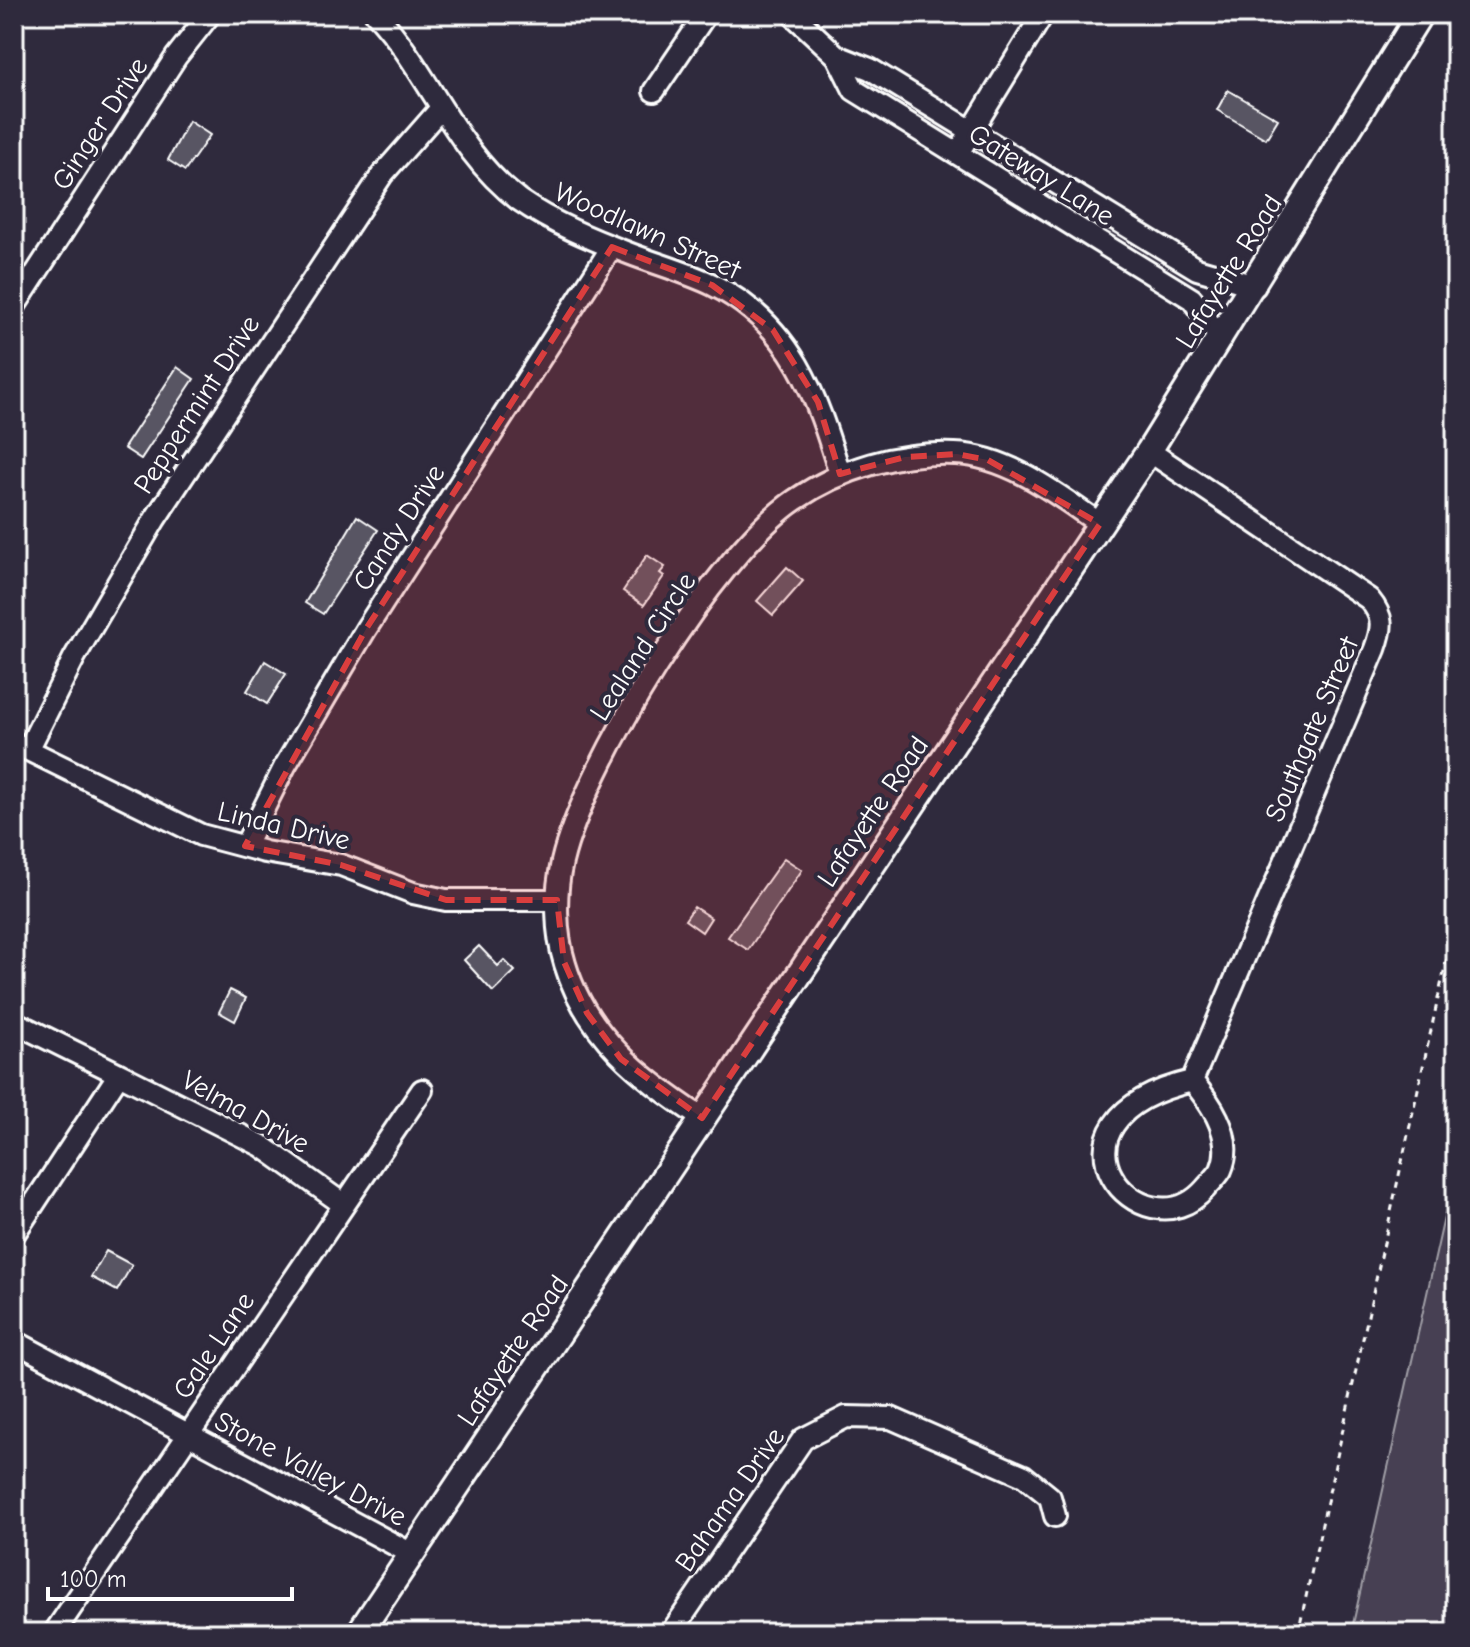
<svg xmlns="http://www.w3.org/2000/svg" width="1470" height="1647" viewBox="0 0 1470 1647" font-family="'Comic Neue',sans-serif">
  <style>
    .green { fill: #464152; stroke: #a2a0a8; stroke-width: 2 }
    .building { fill: #595564; stroke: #fff; stroke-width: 2 }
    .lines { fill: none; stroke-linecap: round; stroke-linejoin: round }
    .minor-casing { stroke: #fff; stroke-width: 26 }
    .major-casing { stroke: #fff; stroke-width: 30 }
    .path { stroke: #fff; stroke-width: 3; stroke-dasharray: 6 6; stroke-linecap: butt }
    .minor { stroke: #2f2a3d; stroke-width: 20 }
    .major { stroke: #2f2a3d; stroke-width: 24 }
    .marked { fill: #da3e3e; fill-opacity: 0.2; stroke: #da3e3e; stroke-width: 6; stroke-dasharray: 16 10; stroke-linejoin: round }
    .labels { text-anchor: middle; stroke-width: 8; stroke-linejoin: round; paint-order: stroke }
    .street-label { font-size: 28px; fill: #fff; stroke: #2f2a3d }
  </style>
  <rect width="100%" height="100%" fill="#2f2a3d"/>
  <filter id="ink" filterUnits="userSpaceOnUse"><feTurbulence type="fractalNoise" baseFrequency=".0125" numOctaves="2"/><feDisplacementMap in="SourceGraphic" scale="16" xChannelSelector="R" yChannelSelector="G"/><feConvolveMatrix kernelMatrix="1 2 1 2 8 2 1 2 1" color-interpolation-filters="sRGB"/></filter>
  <g filter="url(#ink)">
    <path class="green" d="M1456,1164v469h-105z"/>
    <path class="building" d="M1228,90l50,29 -12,20 -49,-29z
      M189,121l21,14 -25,36 -17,-11z
      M177,367l17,12 -53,80 -17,-11z
      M357,516l21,14 -55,84 -18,-11z
      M647,555l18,12 -5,6 4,3 -20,29 -21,-14z
      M787,567l16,14 -30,34 -16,-14z
      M265,661l21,13 -19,30 -20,-13z
      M784,858l18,12 -54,80 -20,-13z
      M694,907l17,11 -9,14 -17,-12z
      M479,946l19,20 6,-6 11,11 -22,21 -29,-32z
      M230,990l16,8 -11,23 -16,-9z
      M106,1251l26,14 -15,26 -26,-14z"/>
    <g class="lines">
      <defs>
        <path id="minor" d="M376,14c54,58 78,137 143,186 33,23 72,39 109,53 28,11 58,19 85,32 80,40 103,110 127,189
          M792,14l45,42 33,13 327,200 58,17
          M837,56l17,34 338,209 29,40
          M654,91l52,-77
          M963,145l80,-131
          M14,307l162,-250 34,-43
          M1149,451l220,148c15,18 14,28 6,50l-183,432
          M14,743l187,92 64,17 76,13 72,28 33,7h111
          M28,750l46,-92 81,-139 227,-344 59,-67
          M245,846l40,-80 81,-137 246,-382
          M20,1025l99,49
          M1192,1081c20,23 43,57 29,89 -4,7 -11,13 -16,19 -62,70 -182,-68 -13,-108z
          M702,1118c-60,-39 -116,-83 -137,-154 -10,-32 -10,-71 -3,-102 22,-95 153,-308 233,-362 47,-32 103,-48 160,-46 54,2 103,41 145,70
          M14,1234l105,-160 143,72 81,58
          M14,1341l398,213
          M54,1633l368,-543
          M671,1633l132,-194 43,-22 45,1 133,58 26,21 5,19"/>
        <path id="major" d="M359,1633l790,-1182 271,-437"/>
      </defs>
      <use href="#minor" class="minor-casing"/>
      <use href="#major" class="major-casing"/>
      <path class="path" d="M1298,1633l158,-716"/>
      <use href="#minor" class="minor"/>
      <use href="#major" class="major"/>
    </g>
  </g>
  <path class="marked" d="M612,247l100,38 61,45 45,72 22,72 65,-17 52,-3 31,6 112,64 -398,594 -81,-59 -34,-46 -23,-51 -7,-62h-111l-105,-35 -96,-19 121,-217z"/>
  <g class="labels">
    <g class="street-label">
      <text transform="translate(99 123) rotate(-57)" y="10">Ginger Drive</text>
      <text transform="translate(1042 174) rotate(32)" y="10">Gateway Lane</text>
      <text transform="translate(648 230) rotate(24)" y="10">Woodlawn Street</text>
      <text transform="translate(1228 271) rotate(-58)" y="10">Lafayette Road</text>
      <text transform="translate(196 404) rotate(-57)" y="10">Peppermint Drive</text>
      <text transform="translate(398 527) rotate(-57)" y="10">Candy Drive</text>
      <text transform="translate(642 646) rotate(-57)" y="10">Lealand Circle</text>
      <text transform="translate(1311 729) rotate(-67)" y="10">Southgate Street</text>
      <text transform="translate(872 811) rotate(-56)" y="10">Lafayette Road</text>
      <text transform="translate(284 825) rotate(13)" y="10">Linda Drive</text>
      <text transform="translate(246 1111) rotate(29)" y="10">Velma Drive</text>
      <text transform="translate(213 1345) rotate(-56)" y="10">Gale Lane</text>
      <text transform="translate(512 1350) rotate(-56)" y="10">Lafayette Road</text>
      <text transform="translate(311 1468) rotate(28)" y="10">Stone Valley Drive</text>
      <text transform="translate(729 1499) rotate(-55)" y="10">Bahama Drive</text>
    </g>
  </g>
  <rect width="1470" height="1647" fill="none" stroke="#2f2a3d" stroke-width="48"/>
  <rect x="24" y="24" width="1422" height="1599" fill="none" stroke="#fff" stroke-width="3" filter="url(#ink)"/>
  <path d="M48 1587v12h244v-12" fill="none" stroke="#ffffff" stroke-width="4"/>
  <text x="60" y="1587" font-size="24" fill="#ffffff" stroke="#2f2a3d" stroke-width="6" paint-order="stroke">100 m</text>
</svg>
